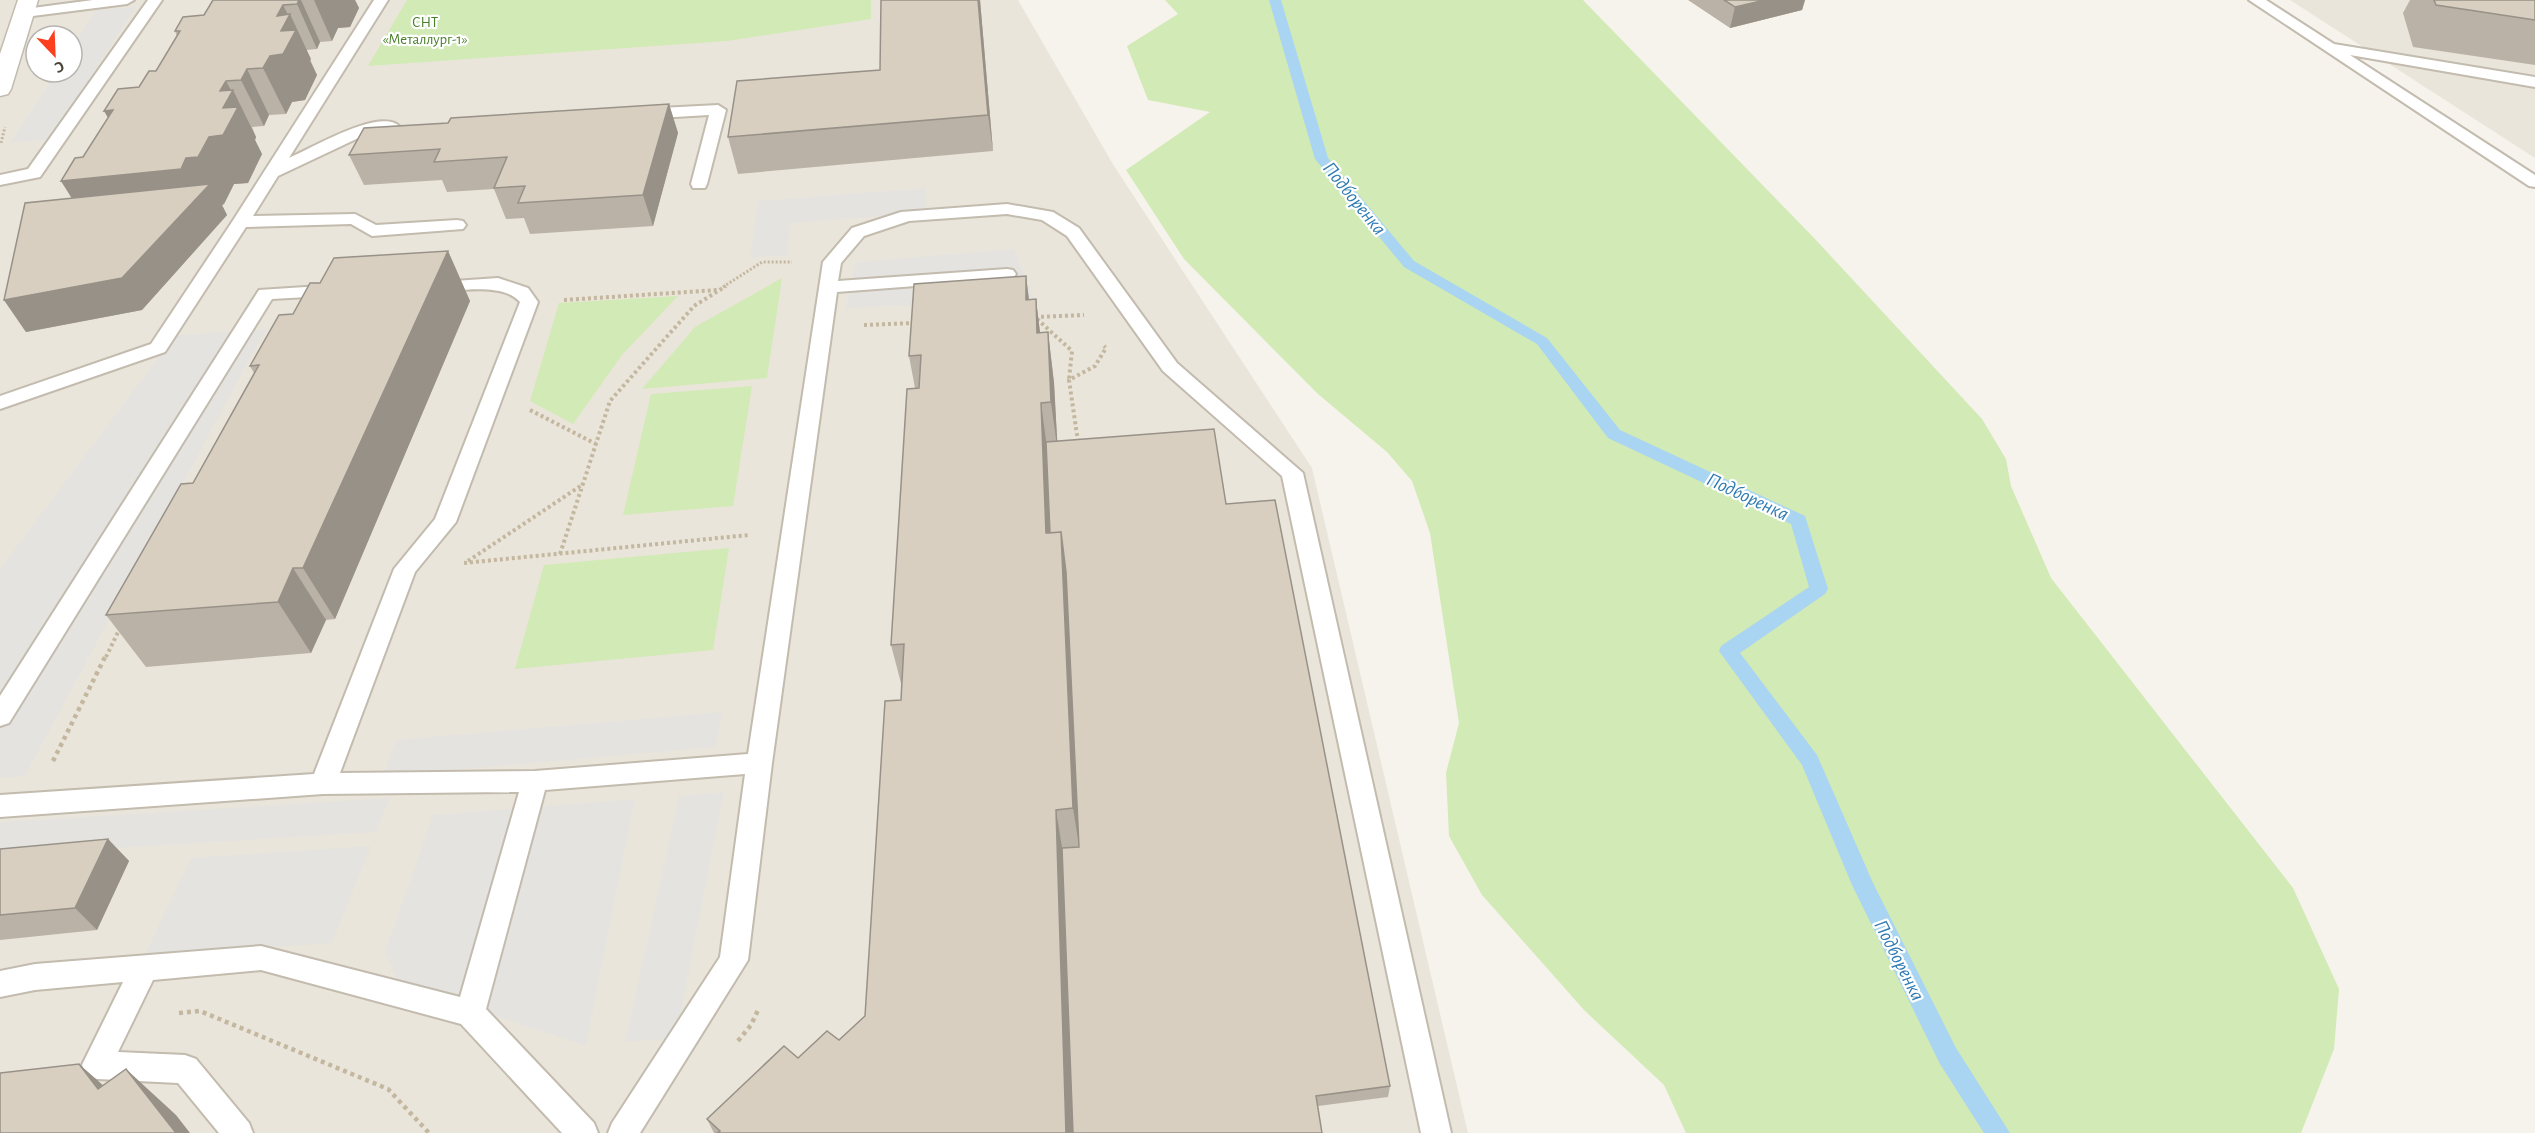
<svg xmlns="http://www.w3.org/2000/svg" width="2535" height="1133" viewBox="0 0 2535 1133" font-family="'Alegreya Sans',sans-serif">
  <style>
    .residential { fill: #eae5da; fill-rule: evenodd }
    .green { fill: #d2eab5 }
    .parking { fill: #e5e3e0 }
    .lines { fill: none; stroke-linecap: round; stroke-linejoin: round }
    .stream { fill: #a9d4f2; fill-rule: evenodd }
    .lane-casing { stroke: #c2bbae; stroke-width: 4 }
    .street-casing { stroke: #c2bbae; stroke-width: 3 }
    .path-far2 { stroke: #c4b79f; stroke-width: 3; stroke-dasharray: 2 2; stroke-linecap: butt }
    .path-far1 { stroke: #c4b79f; stroke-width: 4; stroke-dasharray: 3 3; stroke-linecap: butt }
    .path { stroke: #c4b79f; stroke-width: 4.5; stroke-dasharray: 4 4; stroke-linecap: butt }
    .lane { fill: #fff; fill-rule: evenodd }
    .street { fill: #fff; fill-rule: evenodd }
    .wall { fill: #bab2a6 }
    .shaded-wall { fill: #979187 }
    .building { fill: #d8cfc1; stroke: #979187; stroke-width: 1.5 }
    .labels { text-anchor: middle; stroke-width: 4.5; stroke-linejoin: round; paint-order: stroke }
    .far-park-label { font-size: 15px; fill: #4a7f2a; stroke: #fff }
    .water-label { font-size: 20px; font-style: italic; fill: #2e7ab2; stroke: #fff }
  </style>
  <rect width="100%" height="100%" fill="#f6f3ec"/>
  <path class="residential" d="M0,0h1018l96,166 198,302 156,665h-1468zM36,36h36v36h-36z
    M2290,0h245v158z"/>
  <path class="green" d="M407,0h464v19l-144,22 -359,25z
    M1165,0h418l232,239 167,180 24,40 5,27 40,92 242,310 46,101 -5,60 -33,84h-615l-22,-48 -80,-75 -102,-115 -33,-59 -3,-63 13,-50 -29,-190 -18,-52 -25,-29 -69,-58 -134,-135 -58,-89 84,-58 -62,-12 -21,-54 51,-32z
    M782,278l-15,100 -125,11 53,-62z
    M678,296l-56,59 -49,69 -43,-23 29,-98z
    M752,386l-19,120 -110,9 28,-121z
    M729,548l-16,102 -198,19 29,-104z"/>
  <path class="parking" d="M136,7l-86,132 -40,4 46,-71h16v-24l24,-38z
    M926,188v25l-135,10 -4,32 -37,3 8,-57z
    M1014,249l20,51 -188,8 10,-46z
    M266,329l-241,447 -25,2v-209l175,-234z
    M722,712l-6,35 -333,29 13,-36z
    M724,792l-48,246 -51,4 54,-246z
    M390,798l-14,34 -371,23 -5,7v-40z
    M635,799l-49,247 -187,-62 -14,-32 48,-137z
    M371,846l-39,97 -188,13 47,-98z"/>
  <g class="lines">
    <path class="stream" d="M1269,0h12l47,158 86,103 133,77 73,92 185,86 23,73 -3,5 -85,59 77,102 56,128 83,165 54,85h-26l-44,-69 -88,-179 -50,-120 -83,-114 2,-5 88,-59 -18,-63 -183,-86 -71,-94 -133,-77 -89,-108z"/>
    <defs>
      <path id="lane" d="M93,0h41l-7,4 -102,13 -7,-4 7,-4z
        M148,0h14l-122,177 -40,8v-10l28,-6z
        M374,0h14l-99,158c21,-9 93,-52 111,-31l-8,5 -23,1 -91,43 -25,40 102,-2 21,11 81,-5 6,1 3,4 -3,4 -91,7 -21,-12 -105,3 -81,125 -165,57v-13l151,-52 81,-122z
        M2249,0h17l68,44 201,33v10l-185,-32 185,120v12l-6,-1z
        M718,105l8,5 -19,74 -2,4h-12l-2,-4 18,-69 -68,4 -8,-5 8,-5z
        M1007,204l46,8 26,16 98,135 126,110 148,660h-30l-139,-657 -119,-105 -96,-135 -25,-16 -35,-6 -98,7 -45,15 -23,27 -3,18 169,-12 6,1 3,4 -3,4 -6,1 -170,13 -65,471 -24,197 -108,173h-32l4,-10 108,-166 25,-183 -200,16 -59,219 108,114 4,10h-36l-101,-109 -200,-54 -108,10 -35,72 67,3 11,4 53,64 4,10h-34l-41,-50 -81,-4 -11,-4 -4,-10 41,-83 -88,8 -35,7v-26l35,-7 226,-18 199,51 59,-205 -196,2 -323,23v-22l314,-21 80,-205 41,-50 85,-217c-17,-20 -64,-11 -88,-9l-7,-2 -2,-4 2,-4 73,-5 30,10 10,14 -82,220 -41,50 -75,201 195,-2 213,-17 75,-492 29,-34 49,-16z
        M336,285l7,2 2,4 -2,4 -71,4 -263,424 -9,3v-30l259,-406z"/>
      <path id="street" d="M18,0h20l-27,89 -3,5 -8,2v-42z"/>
    </defs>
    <use href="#lane" class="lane-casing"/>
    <use href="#street" class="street-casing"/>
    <path class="path-far2" d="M1,143l4,-16
      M723,287l39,-25h30"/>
    <path class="path-far1" d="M564,300l154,-10
      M1035,317l49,-2
      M1037,319l35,32 -3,28
      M864,325l50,-2
      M530,410l66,34
      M1078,442l-9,-62 26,-14 11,-18 -2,-2
      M560,554l50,-153 84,-95 32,-20
      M468,561l114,-76
      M464,563l285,-28
      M106,657l14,-29"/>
    <path class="path" d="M53,761l53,-106
      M179,1013l21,-2 188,78 41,44
      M738,1041l13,-16 8,-17"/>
    <use href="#lane" class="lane"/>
    <use href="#street" class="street"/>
  </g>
  <path class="wall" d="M213,0h142l4,8 -9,19 -12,1 -6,13 -12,1 -3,7 -11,1 11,25 -12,25 -13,2 -6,12 -17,1 -5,11 -12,1 4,10 -1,3 7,14 -14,29 -14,1 -10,20 -2,1 5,10 -85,95 -116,22 -22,-32 68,-102 -11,-17 22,-24 25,-39 48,-47 21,-35 -2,-5 29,-16z
    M980,0l13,151 -255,23 -10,-37 152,-67z
    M1688,0h117l-3,10 -72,18z
    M2410,0h125v65l-122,-18 -10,-34z
    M669,104l9,29 -25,93 -123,8 -6,-16 -18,1 -12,-30 -47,3 -5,-12 -78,5 -15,-30z
    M448,251l22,50 -135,318 -9,1 -15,33 -165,14 -40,-52 87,-132 61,-110 -4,-7 70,-83z
    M1026,276l3,23h7l4,34 8,-1 6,51 3,58 169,63 164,582 -2,11 -70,9 4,27h-608l-7,-14 91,-61 41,-18 26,-24 36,-316 1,-13 -11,-42 24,-257 -6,-32z
    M108,839l21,22 -32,69 -97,10v-91z"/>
  <path class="shaded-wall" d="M299,0h2l19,42 -3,7 -20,-45z
    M314,0h41l4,8 -9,19 -12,1 -6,13z
    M978,0h2l13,151 -5,-36z
    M1765,0h40l-3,10 -72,18 5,-21z
    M283,5l6,12 1,-3 21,45 -1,2 7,14 -12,25 -13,2 -6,12 -23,-46 18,-37 -4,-15z
    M247,69l22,46 -5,11 -23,-46z
    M226,81l6,11 1,-2 23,47 -1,3 7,14 -14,29 -14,1 -10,20 -2,1 5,10 -85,95 -116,22 -22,-32 87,-71 -30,-48 162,-73 -3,-17z
    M669,104l9,29 -25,93 -10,-31z
    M113,110l18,48 -27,-47z
    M448,251l22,50 -135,318 -32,-51z
    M1026,276l6,50 -6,-26z
    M1036,299l6,50 -5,-16z
    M1048,332l6,51 4,71 -7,-52z
    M1041,403l7,52 5,118 -7,-40z
    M1061,532l7,52 13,274 -8,-50z
    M293,568l33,52 -15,33 -33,-51z
    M1056,810l8,50 10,273h-8z
    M108,839l21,22 -32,69 -22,-22z
    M79,1064l52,46 -33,-21z
    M126,1069l50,46 14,18h-14z"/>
  <path class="building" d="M213,0h86l-2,4 -14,1 -6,11 13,-2 -9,17 15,-1 -13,24 -13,2 -7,12 -16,1 -6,11 -15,1 -6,10 13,-1 -10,18 15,-1 -15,28 -14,2 -11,20 -12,1 -5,11 -120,12 14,-23 8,-1 30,-47 -9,1 14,-22 21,-2 10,-16h7l24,-40h-5l8,-14 21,-2z
    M881,0h97l10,115 -260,22 9,-56 143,-11z
    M1724,0h41l-30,7z
    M2434,0h101v20l-99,-15z
    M669,104l-26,91 -125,8 7,-17 -31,2 13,-31 -73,5 6,-13 -91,6 15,-27 84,-5 3,-5z
    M210,184l-88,94 -118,22 21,-97z
    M448,251l-145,317h-10l-15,34 -172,13 75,-131 12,-1 66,-118 -9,1 29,-51 14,-1 17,-31h10l14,-25z
    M1026,276v24l10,-1 1,34 11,-1 3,70 -10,1 5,130 15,-1 12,276 -17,2 10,323h-349l3,-2 -13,-12 77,-73 14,12 29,-27 12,9 26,-24 20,-315 16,-1 3,-56 -13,1 16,-256 12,-1 2,-33 -12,1 5,-72z
    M1214,429l12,75 49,-4 115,586 -74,10 6,37h-249l-11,-285 17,-1 -13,-275 -5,-40 -11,1 -4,-91z
    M108,839l-33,69 -75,7v-66z
    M79,1064l19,25 28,-20 50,64h-176v-60z"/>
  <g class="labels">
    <g class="far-park-label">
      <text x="425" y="27">СНТ<tspan x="425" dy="17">«Металлург-1»</tspan></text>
    </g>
    <g class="water-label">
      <text transform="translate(1355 198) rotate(51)" y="7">Подборенка</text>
      <text transform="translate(1748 496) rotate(25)" y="7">Подборенка</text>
      <text transform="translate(1900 960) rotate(63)" y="7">Подборенка</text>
    </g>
  </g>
  <g transform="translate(54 54) rotate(157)"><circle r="28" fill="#ffffff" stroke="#b7b4b0" stroke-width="1.5"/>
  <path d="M0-4.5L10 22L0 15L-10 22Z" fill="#fc3f1d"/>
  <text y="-9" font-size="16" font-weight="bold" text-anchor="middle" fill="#4b4439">С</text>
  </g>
</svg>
